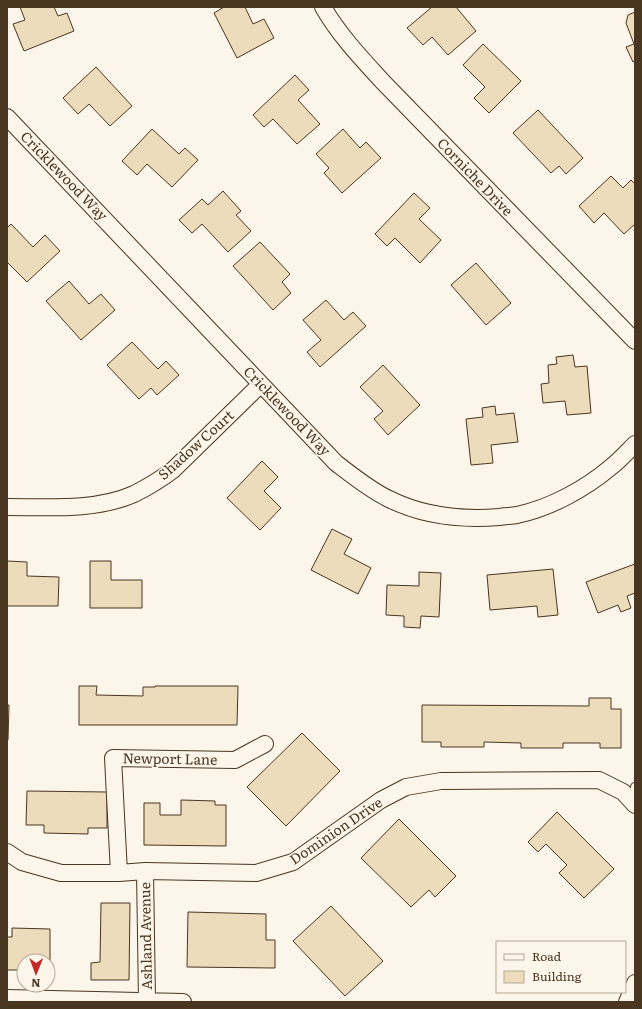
<svg xmlns="http://www.w3.org/2000/svg" width="642" height="1009" viewBox="0 0 642 1009" font-family="Literata,serif">
  <style>
    .building { fill: #ecdcbc; stroke: #4a3520 }
    .lines { fill: none; stroke-linecap: round; stroke-linejoin: round }
    .lane-casing { stroke: #4a3520; stroke-width: 10 }
    .street-casing { stroke: #4a3520; stroke-width: 18 }
    .lane { stroke: #fbf6e9; stroke-width: 8 }
    .street { stroke: #fbf6e9; stroke-width: 16 }
    .labels { text-anchor: middle; stroke-width: 3; stroke-linejoin: round; paint-order: stroke }
    .street-label { font-size: 14px; fill: #4a3520; stroke: #fbf6e9 }
  </style>
  <rect width="100%" height="100%" fill="#fbf6e9"/>
  <path class="building" d="M20,7h34l4,9 9,-3 7,18 -50,20 -11,-27 12,-4z
    M224,7h21l8,17 11,-5 10,19 -37,20 -23,-45z
    M432,7h24l20,24 -28,24 -16,-18 -9,8 -16,-17z
    M635,12v49l-2,1 -7,-15 8,-3 -8,-21 2,-8z
    M483,44l38,37 -32,32 -15,-15 11,-11 -22,-22z
    M96,67l36,39 -22,20 -21,-22 -11,10 -15,-16z
    M295,75l14,15 -11,10 22,24 -23,20 -24,-25 -9,8 -11,-12z
    M538,110l45,48 -17,16 -7,-8 -8,7 -38,-40z
    M152,129l27,25 6,-6 13,12 -26,27 -25,-23 -10,11 -15,-14z
    M343,129l17,19 6,-6 15,16 -39,35 -18,-20 5,-5 -13,-14z
    M611,176l12,12 8,-8 4,4v40l-11,10 -20,-21 -10,10 -15,-17z
    M223,191l18,20 -5,4 15,16 -23,21 -26,-28 -10,9 -13,-13 23,-21 6,6z
    M414,193l16,15 -11,11 22,21 -21,23 -25,-25 -8,8 -12,-12z
    M11,224l22,23 12,-12 15,16 -33,31 -20,-20v-34z
    M260,242l30,32 -8,8 9,11 -18,17 -40,-44z
    M476,263l35,40 -25,22 -35,-40z
    M69,281l20,23 12,-10 14,16 -34,30 -35,-39z
    M326,300l18,20 9,-8 13,14 -46,41 -13,-15 14,-12 -18,-20z
    M132,342l26,27 8,-8 13,14 -22,20 -6,-7 -12,11 -32,-34z
    M573,355l2,12 12,-1 4,47 -24,2 -2,-14 -22,2 -2,-19 8,-1 -1,-18 9,-1 -1,-7z
    M383,365l37,40 -32,30 -14,-16 9,-8 -23,-24z
    M495,406l1,9 18,-2 4,29 -27,3 2,18 -22,2 -5,-46 17,-2 -1,-9z
    M262,461l16,16 -14,14 17,17 -21,22 -33,-32z
    M332,529l20,10 -8,15 27,14 -13,26 -47,-24z
    M7,561l20,1v14l32,1 -1,29h-51z
    M90,561h21v19h31v28h-52z
    M635,564v29l-8,3 4,12 -10,4 -3,-7 -20,8 -12,-31z
    M553,569l5,46 -20,2 -1,-11 -47,4 -3,-35z
    M419,572l22,1 -2,44 -18,-1 -1,12 -16,-1v-11l-18,-1 1,-30 32,1z
    M79,686h18l-1,9 47,1v-9h12v-1h83l-1,39h-158z
    M589,698h22v11h10v39h-21v-5h-37v5h-42v-5l-37,-1v5h-43v-5h-19v-37l167,1z
    M7,705h2l-1,35h-1z
    M302,733l38,38 -54,55 -39,-39z
    M27,791l80,1v36h-19v6l-44,-1v-8h-18z
    M181,800l34,1v4h11v41l-82,-1v-42h16v12h21z
    M557,812l57,57 -30,29 -25,-25 8,-8 -21,-21 -8,8 -10,-10z
    M399,819l57,57 -21,21 -6,-7 -18,17 -50,-49z
    M101,903h29l-1,77h-38v-17l9,-1z
    M331,906l52,55 -38,35 -52,-55z
    M188,912l78,2v26h9v28l-88,-1z
    M12,928l38,1v41h-2v-9h-24v9h-17v-33h5z"/>
  <g class="lines">
    <defs>
      <path id="lane" d="M632,802l3,-15"/>
      <path id="street" d="M323,7c16,28 39,52 60,75l252,259
        M7,117l329,346c17,13 34,27 53,36 34,17 72,21 110,18 6,-1 12,-1 18,-2 33,-7 68,-26 94,-48 9,-7 16,-15 24,-23
        M7,507c40,0 89,4 127,-13 14,-7 27,-15 39,-24l88,-86
        M7,852l15,10 39,11h58l26,-2 111,2 37,-11 88,-62 25,-13 35,-6 158,-1 24,12 12,13
        M145,871l2,130
        M119,873l-6,-115 122,2 30,-16
        M7,998l176,4
        M627,1002l8,-19"/>
    </defs>
    <use href="#lane" class="lane-casing"/>
    <use href="#street" class="street-casing"/>
    <use href="#lane" class="lane"/>
    <use href="#street" class="street"/>
  </g>
  <g class="labels">
    <g class="street-label">
      <text transform="translate(64 176) rotate(46)" y="5">Cricklewood Way</text>
      <text transform="translate(475 177) rotate(46)" y="5">Corniche Drive</text>
      <text transform="translate(287 411) rotate(46)" y="5">Cricklewood Way</text>
      <text transform="translate(196 445) rotate(-42)" y="5">Shadow Court</text>
      <text transform="translate(170 759) rotate(1)" y="5">Newport Lane</text>
      <text transform="translate(336 831) rotate(-34)" y="5">Dominion Drive</text>
      <text transform="translate(146 936) rotate(-91)" y="5">Ashland Avenue</text>
    </g>
  </g>
  <rect width="642" height="1009" fill="none" stroke="#4a3520" stroke-width="16"/>
  <rect x="496" y="941" width="130" height="52" fill="#fbf6e9" stroke="#b4a999"/>
  <rect x="504" y="954" width="20" height="6" fill="#fbf6e9" stroke="#b4a999"/>
  <text x="532" y="961" font-size="12" fill="#4a3520">Road</text>
  <rect x="504" y="971" width="20" height="12" fill="#ecdcbc" stroke="#b4a999"/>
  <text x="532" y="981" font-size="12" fill="#4a3520">Building</text>
  <g transform="translate(36 973) rotate(181)"><circle r="19" fill="#fbf6e9" stroke="#b4a999"/>
  <path d="M0-3L7 15L0 10L-7 15Z" fill="#c62828"/>
  <text y="-6" font-size="11" font-weight="bold" text-anchor="middle" fill="#4a3520">N</text>
  </g>
</svg>
